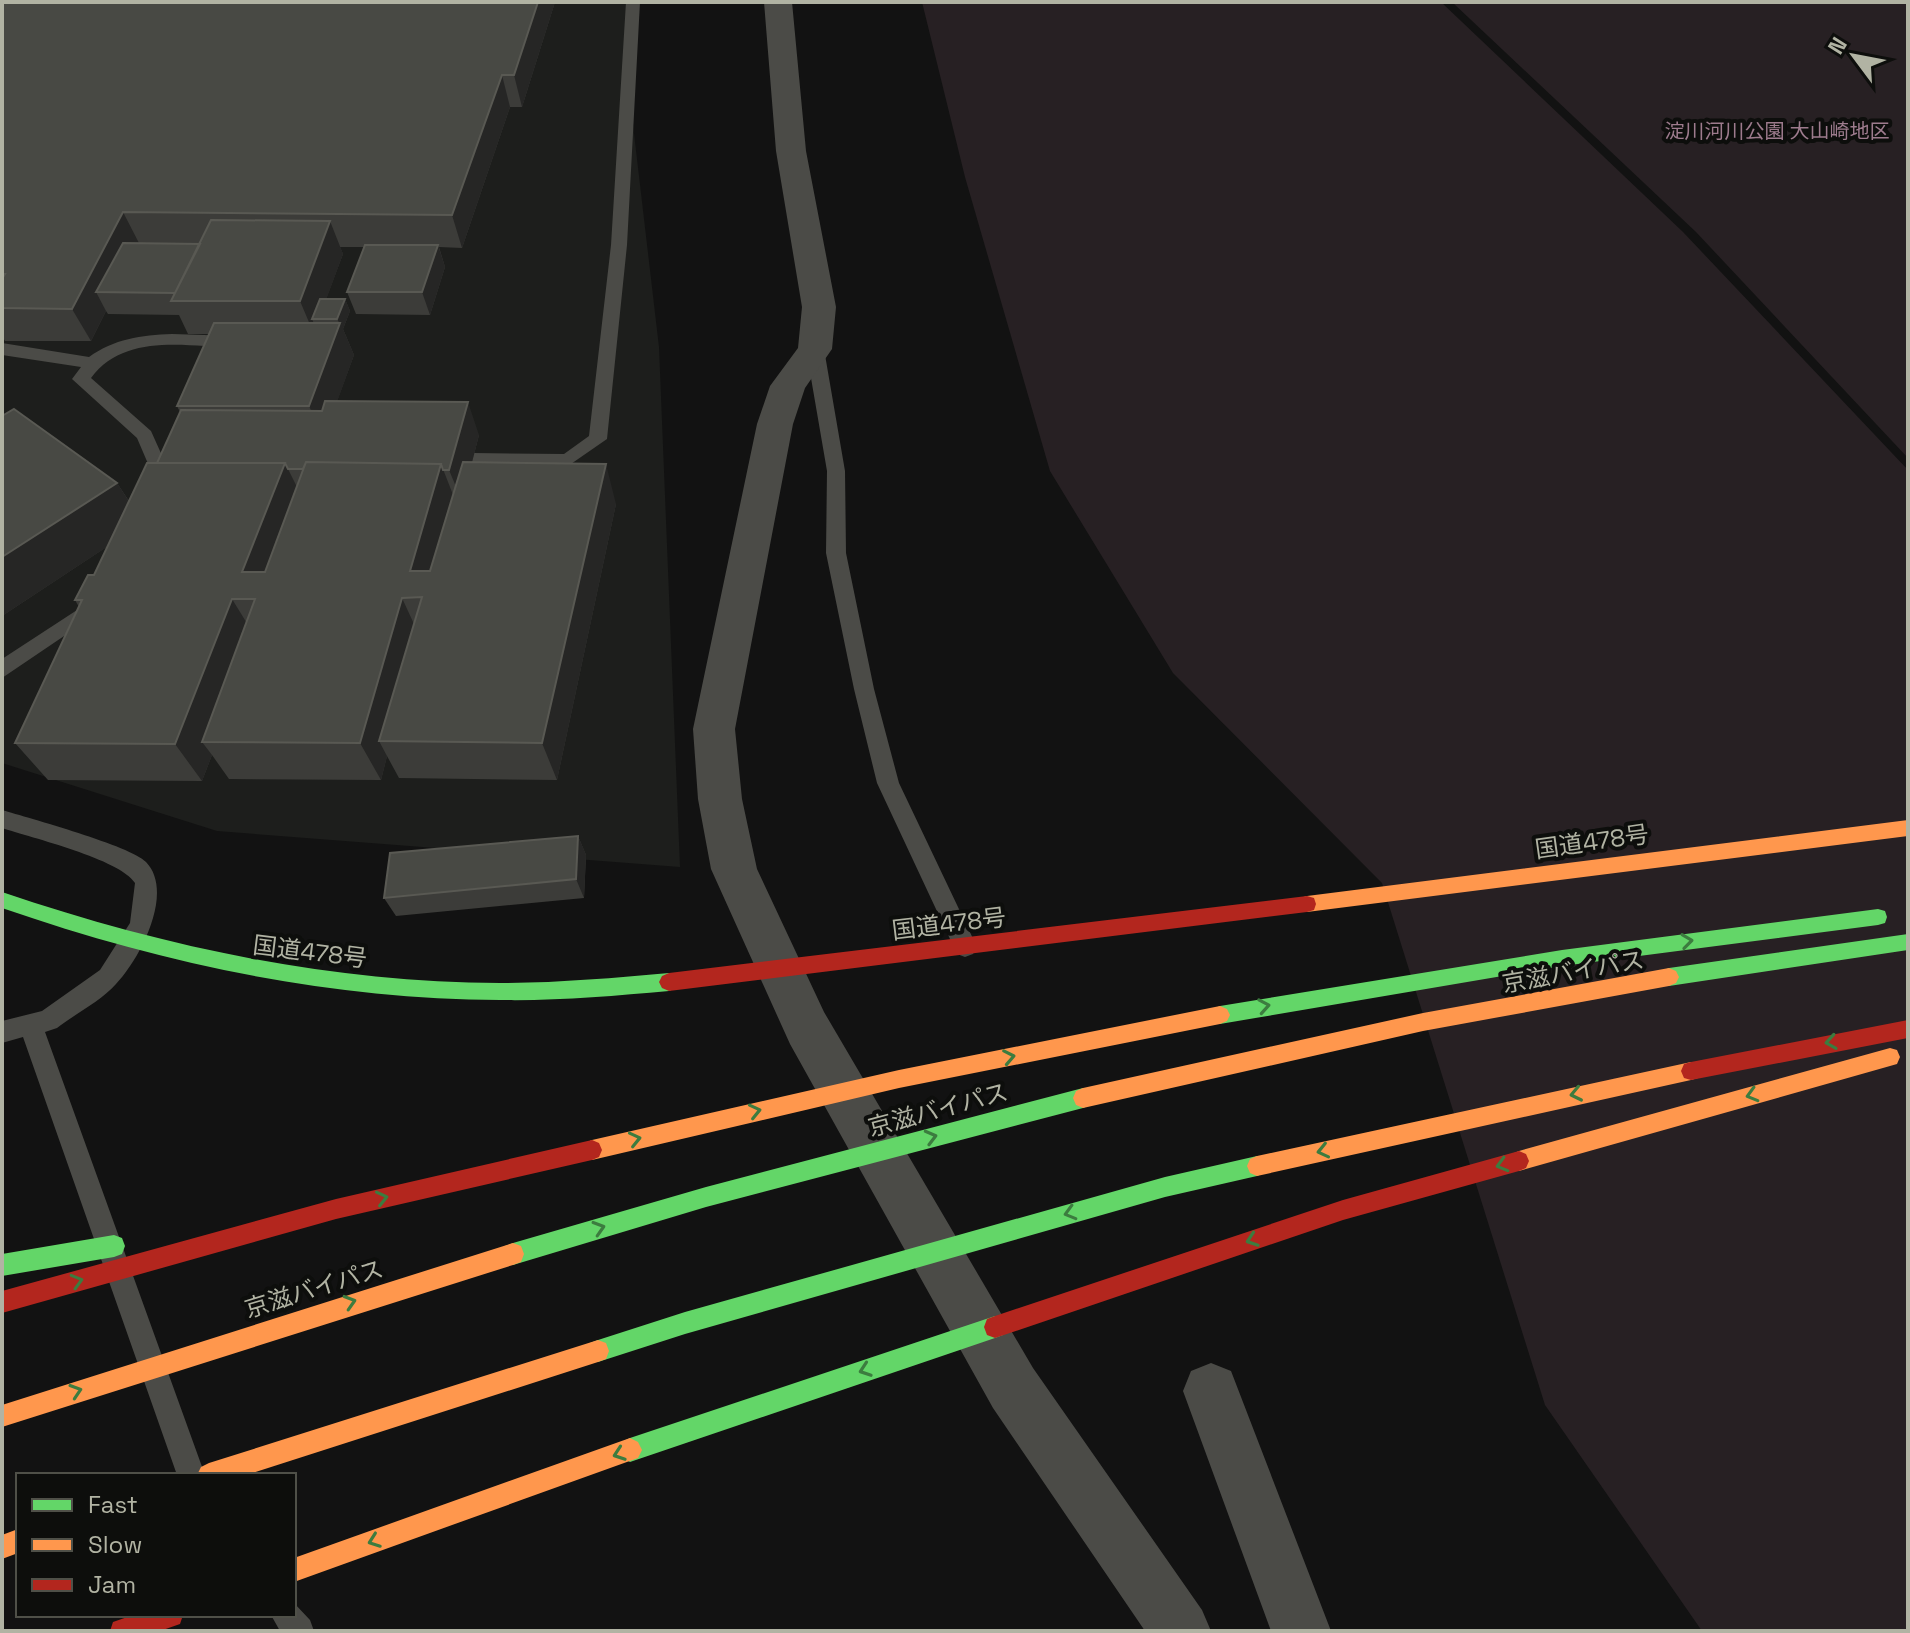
<svg xmlns="http://www.w3.org/2000/svg" width="1910" height="1633" viewBox="0 0 1910 1633" font-family="'Space Grotesk','Noto Sans JP',sans-serif">
  <style>
    .built { fill: #1d1e1c }
    .green { fill: #272023 }
    .lines { fill: none; stroke-linecap: round; stroke-linejoin: round }
    .lane { fill: #4b4b47; fill-rule: evenodd }
    .street { fill: #4b4b47; fill-rule: evenodd }
    .fast { fill: #63d668; fill-rule: evenodd }
    .slow { fill: #ff974d; fill-rule: evenodd }
    .jam { fill: #b3261e; fill-rule: evenodd }
    .wall { fill: #3c3c39 }
    .shaded-wall { fill: #262625 }
    .building { fill: #484944; stroke: #595953; stroke-width: 2 }
    .oneway { stroke: #3c7c3f }
    .labels { text-anchor: middle; stroke-width: 8; stroke-linejoin: round; paint-order: stroke }
    .far-park-label { font-size: 20px; fill: #9d7b8d; stroke: #0d0e0c }
    .street-label { font-size: 24px; fill: #b1b3a3; stroke: #0d0e0c }
  </style>
  <rect width="100%" height="100%" fill="#121212"/>
  <path class="built" d="M2,2h634l-8,80 31,265 21,520 -463,-36 -215,-68z"/>
  <path class="green" d="M922,2h519l242,230 225,238v1161h-206l-157,-226 -163,-522 -209,-210 -123,-202 -85,-294z
    M1452,2h456v456l-212,-226z"/>
  <g class="lines">
    <path class="lane" d="M626,2h14l-13,243 -20,194 -39,27 -101,-3 -3,-4 9,-6 91,1 25,-18 22,-191z
      M172,334l63,2 9,6 -9,6c-49,-2 -111,-15 -144,30l60,53 22,49 -6,15 -7,2 -9,-7 4,-10 -18,-42 -65,-59 9,-12 -79,-12v-12l87,14c25,-18 52,-22 83,-23z
      M815,343l9,6 21,122 1,82 28,136 25,94 78,164 -4,7 -8,3 -8,-3 -80,-171 -23,-94 -28,-136 1,-82 -21,-122z
      M97,597l7,2 3,5 -3,5 -102,69v-19z
      M2,810c27,8 129,36 144,52 29,30 -6,97 -30,122 -15,17 -41,30 -59,44l-12,4 160,443h-28l-154,-438 -21,6v-22l40,-10 58,-41 30,-47 5,-40c-15,-24 -103,-45 -133,-55z
      M294,1603l16,17 4,11h-34l-9,-16h23z"/>
    <path class="street" d="M764,2h28l14,149 30,156 -4,42 -27,39 -12,36 -58,305 7,70 15,70 67,143 209,356 169,242 9,21h-66l-152,-223 -203,-364 -79,-175 -13,-70 -5,-70 64,-305 13,-38 28,-38 4,-41 -26,-156z
      M1211,1363l20,8 100,260h-60l-88,-240 8,-20z"/>
    <path class="fast" d="M2,892c162,55 326,90 498,91 56,0 113,-5 169,-10l7,3 3,6 -3,6 -7,3c-56,5 -113,10 -169,9 -172,-1 -336,-36 -498,-92z
      M1878,909l7,2 2,6 -2,6 -7,2 -316,41 -342,58 -7,-3 -3,-6 3,-6 7,-3 342,-56z
      M1908,934v16l-239,36 -7,-3 -3,-6 3,-6 7,-3z
      M1083,1088l7,3 3,7 -3,7 -7,3 -377,99 -193,58 -8,-3 -3,-8 3,-8 8,-3 193,-56z
      M1257,1156l7,3 3,7 -3,7 -7,3 -92,21 -480,137 -87,28 -8,-3 -3,-8 3,-8 8,-3 87,-28 480,-135z
      M114,1235l8,3 3,8 -3,8 -8,3 -112,19v-22z
      M995,1316l8,3 3,8 -3,8 -8,3 -365,124 -8,-4 -4,-8 4,-8 8,-4z"/>
    <path class="slow" d="M1908,820v16l-601,76 -7,-2 -2,-6 2,-6 7,-2z
      M1669,968l7,3 3,6 -3,6 -7,3 -246,45 -340,77 -7,-3 -3,-7 3,-7 7,-3 340,-75z
      M1220,1006l7,3 3,6 -3,6 -7,3 -321,64 -307,72 -7,-3 -3,-7 3,-7 7,-3 307,-70z
      M1890,1048l7,2 3,7 -3,7 -7,2 -371,105 -7,-3 -3,-7 3,-7 7,-3z
      M1691,1062l7,2 3,7 -3,7 -7,2 -434,96 -7,-3 -3,-7 3,-7 7,-3z
      M513,1243l8,3 3,8 -3,8 -8,3 -511,162v-22z
      M598,1340l8,3 3,8 -3,8 -8,3 -352,113h-49l4,-8 8,-4z
      M630,1438l8,4 4,8 -4,8 -344,124v-24z
      M18,1529v24l-16,6v-24z"/>
    <path class="jam" d="M1307,896l7,2 2,6 -2,6 -7,2 -638,79 -7,-3 -3,-6 3,-6 7,-3z
      M1908,1020v18l-217,42 -7,-2 -3,-7 3,-7 7,-2z
      M592,1140l7,3 3,7 -3,7 -7,3 -256,59 -334,94v-22l334,-92z
      M1519,1151l7,3 3,7 -3,7 -7,3 -176,49 -348,118 -8,-3 -3,-8 3,-8 8,-3 348,-116z
      M133,1615h50l-3,9 -20,7h-50l3,-9z"/>
  </g>
  <path class="wall" d="M2,2h553l-33,105h-12l-48,141 -23,-1 6,20 -15,48 -74,-1 -9,-22 17,-45h-24l3,7 -17,45h19l5,12 -7,18 11,26 -17,46 142,34 -7,27 144,42 -59,276 -158,-2 -12,-22 -6,24 -152,-1 -17,-24 -10,26 -154,-1 -33,-37 64,-136 -4,-7 19,-25 14,-29 -106,70 115,-133 12,18 28,-38 23,-51 -3,-6 33,-72h-22l-9,-19 -71,-1 -2,-3 -15,30h-86l-3,-5z
    M578,836l8,19 -2,43 -188,18 -12,-18z"/>
  <path class="shaded-wall" d="M538,2h17l-33,105 -8,-32z
    M502,75l8,32 -48,141 -10,-33z
    M123,212l17,33 -44,47 10,19 -15,30 -19,-32z
    M330,221l13,33 -24,65h-7l4,9 -2,6 -14,-33z
    M438,245l7,22 -15,48 -8,-23z
    M345,299l5,12 -7,18 11,26 -30,83 -15,-32 31,-82 -3,-5z
    M468,402l11,33 -17,66 -13,-31z
    M285,463l20,40 -40,109 -23,-40z
    M441,464l16,41 -29,105 -18,-39z
    M606,464l10,40 -59,276 -15,-37z
    M117,483l26,40 -141,93v-59z
    M402,598l18,39 -41,104 8,15 -6,24 -21,-37z
    M232,599l24,39 -54,104 10,13 -10,26 -27,-37z
    M578,836l8,19 -2,43 -8,-19z"/>
  <path class="building" d="M2,2h536l-24,73h-12l-50,140 -329,-3 -51,97 -70,-1v-29l3,-5h-3z
    M211,220l119,1 -30,80h-129z
    M123,243l77,1 -25,49 -79,-1z
    M365,245h73l-16,47h-75z
    M320,299h25l-8,20h-25z
    M214,323h126l-31,83h-132z
    M325,401l143,1 -19,68h-6l-2,-6 -135,-2 -3,7h-15l-3,-6h-128l24,-53 141,1z
    M14,409l103,74 -115,74v-141z
    M306,462l135,2 -31,107h20l33,-109 143,2 -64,279 -163,-2 43,-144 -20,1 -42,145 -158,-1 53,-143h-23l-57,145 -160,-1 67,-143h-7l13,-25h6l53,-112h138l-43,109h23z
    M578,836l-2,43 -192,19 6,-45z"/>
  <defs><path id="oneway-chevron" d="M-2-3.5L2.5 0L-2 3.5" fill="none" stroke-width="1.6" stroke-linecap="round" stroke-linejoin="round" transform="scale(2)"/></defs>
  <g class="oneway">
    <use href="#oneway-chevron" transform="translate(1687 941) rotate(-8)"/>
    <use href="#oneway-chevron" transform="translate(1264 1006) rotate(-10)"/>
    <use href="#oneway-chevron" transform="translate(1831 1042) rotate(171)"/>
    <use href="#oneway-chevron" transform="translate(1009 1057) rotate(-11)"/>
    <use href="#oneway-chevron" transform="translate(1576 1094) rotate(168)"/>
    <use href="#oneway-chevron" transform="translate(1752 1095) rotate(164)"/>
    <use href="#oneway-chevron" transform="translate(755 1111) rotate(-13)"/>
    <use href="#oneway-chevron" transform="translate(931 1137) rotate(-15)"/>
    <use href="#oneway-chevron" transform="translate(635 1139) rotate(-13)"/>
    <use href="#oneway-chevron" transform="translate(1323 1151) rotate(167)"/>
    <use href="#oneway-chevron" transform="translate(1502 1165) rotate(164)"/>
    <use href="#oneway-chevron" transform="translate(382 1198) rotate(-13)"/>
    <use href="#oneway-chevron" transform="translate(1070 1213) rotate(164)"/>
    <use href="#oneway-chevron" transform="translate(599 1228) rotate(-17)"/>
    <use href="#oneway-chevron" transform="translate(1252 1240) rotate(161)"/>
    <use href="#oneway-chevron" transform="translate(77 1281) rotate(-16)"/>
    <use href="#oneway-chevron" transform="translate(350 1302) rotate(-17)"/>
    <use href="#oneway-chevron" transform="translate(865 1370) rotate(161)"/>
    <use href="#oneway-chevron" transform="translate(76 1391) rotate(-18)"/>
    <use href="#oneway-chevron" transform="translate(619 1454) rotate(161)"/>
    <use href="#oneway-chevron" transform="translate(374 1541) rotate(160)"/>
  </g>
  <g class="labels">
    <g class="far-park-label">
      <text x="1777" y="138">淀川河川公園 大山崎地区</text>
    </g>
    <g class="street-label">
      <text transform="translate(1592 842) rotate(-8)" y="8">国道478号</text>
      <text transform="translate(949 924) rotate(-7)" y="8">国道478号</text>
      <text transform="translate(310 952) rotate(7)" y="8">国道478号</text>
      <text transform="translate(1573 972) rotate(-10)" y="8">京滋バイパス</text>
      <text transform="translate(938 1110) rotate(-15)" y="8">京滋バイパス</text>
      <text transform="translate(314 1289) rotate(-17)" y="8">京滋バイパス</text>
    </g>
  </g>
  <rect width="1910" height="1633" fill="none" stroke="#b1b3a3" stroke-width="8"/>
  <rect x="16" y="1473" width="280" height="144" fill="#0d0e0c" stroke="#4f5048" stroke-width="2"/>
  <rect x="32" y="1499" width="40" height="12" fill="#63d668" stroke="#4f5048" stroke-width="2"/>
  <text x="88" y="1513" font-size="24" fill="#b1b3a3">Fast</text>
  <rect x="32" y="1539" width="40" height="12" fill="#ff974d" stroke="#4f5048" stroke-width="2"/>
  <text x="88" y="1553" font-size="24" fill="#b1b3a3">Slow</text>
  <rect x="32" y="1579" width="40" height="12" fill="#b3261e" stroke="#4f5048" stroke-width="2"/>
  <text x="88" y="1593" font-size="24" fill="#b1b3a3">Jam</text>
  <g transform="translate(1854 56) rotate(302)" stroke="#0d0e0c" stroke-width="6" paint-order="stroke">
  <path d="M0-6L14 30L0 20L-14 30Z" fill="#b1b3a3"/>
  <text y="-12" font-size="22" font-weight="bold" text-anchor="middle" fill="#b1b3a3">N</text>
  </g>
</svg>
